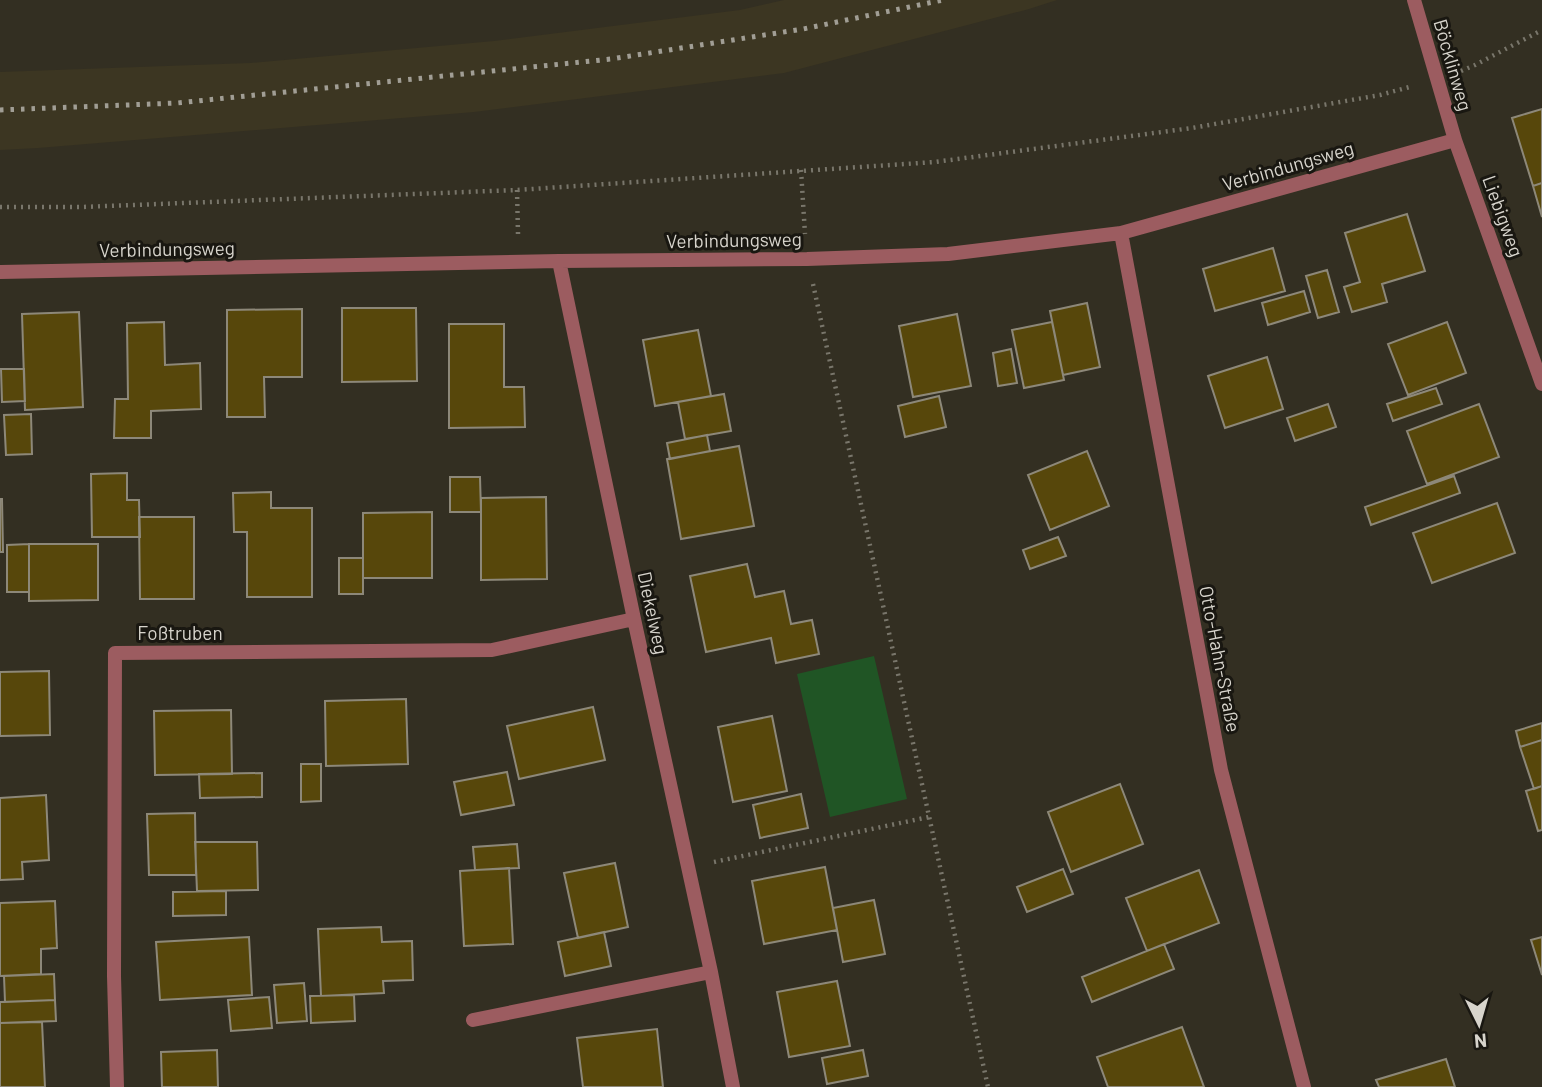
<svg xmlns="http://www.w3.org/2000/svg" width="1542" height="1087" viewBox="0 0 1542 1087" font-family="Barlow,sans-serif">
  <style>
    .built { fill: #3c3622 }
    .green { fill: #205525 }
    .building { fill: #57470b; stroke: #8d8879; stroke-width: 2 }
    .lines { fill: none; stroke-linecap: round; stroke-linejoin: round }
    .path { stroke: #79766b; stroke-width: 4.5; stroke-dasharray: 2 5; stroke-linecap: butt }
    .minor { stroke: #9c5c60; stroke-width: 14 }
    .rail { stroke: #a19e95; stroke-width: 5; stroke-dasharray: 3.5 7; stroke-linecap: butt }
    .labels { text-anchor: middle; stroke-width: 6; stroke-linejoin: round; paint-order: stroke }
    .street-label { font-size: 19px; fill: #d7d4cc; stroke: #191711 }
  </style>
  <rect width="100%" height="100%" fill="#332f22"/>
  <path class="built" d="M784,0h273l-28,9 -245,64 -310,39 -436,36 -38,2v-78l250,-9 244,-22 246,-31z"/>
  <path class="green" d="M874,656l33,143 -77,18 -33,-143z"/>
  <path class="building" d="M1542,109v74l-9,3 -21,-68z
    M1542,183v34l-9,-31z
    M1407,214l18,57 -43,13 5,18 -35,10 -8,-25 16,-5 -15,-49z
    M1273,248l12,43 -70,20 -12,-42z
    M1327,270l12,42 -21,6 -12,-42z
    M1304,291l6,21 -42,13 -6,-22z
    M1087,303l13,64 -37,8 -13,-64z
    M342,308h74l1,73 -75,1z
    M302,309v68h-38l1,40h-38v-107z
    M79,312l4,95 -58,3 -3,-96z
    M957,314l14,72 -58,11 -14,-71z
    M164,322l1,43 35,-2 1,46 -50,2v27h-37l1,-39h13l-1,-76z
    M1052,322l12,58 -40,8 -12,-58z
    M1447,322l19,51 -58,22 -20,-51z
    M449,324h55v63h20l1,40 -76,1z
    M698,330l13,66 -56,10 -12,-66z
    M1011,349l6,34 -19,3 -5,-33z
    M1267,357l16,52 -58,19 -17,-52z
    M1,369h23l1,32 -23,1z
    M1436,388l6,16 -49,17 -6,-17z
    M724,394l7,37 -46,8 -7,-37z
    M939,396l7,31 -41,10 -7,-31z
    M1328,404l8,23 -41,14 -8,-23z
    M1479,404l20,53 -72,27 -20,-53z
    M31,414l1,40 -26,1 -2,-40z
    M707,435l3,16 -40,8 -3,-16z
    M739,446l15,80 -73,13 -14,-80z
    M1087,451l22,55 -59,24 -22,-55z
    M127,473v27h12l1,37h-48l-1,-63z
    M1454,476l6,17 -89,32 -6,-18z
    M450,477h30l1,35h-31z
    M271,492v16h41v89h-65v-65h-13l-1,-39z
    M546,497l1,82 -66,1v-82z
    M0,499h2l1,53h-3z
    M1497,503l18,50 -83,30 -19,-50z
    M432,512v66h-69v-65z
    M139,517h55v82h-54z
    M1058,537l8,19 -36,13 -7,-19z
    M29,544v48h-22v-47z
    M29,544h69v56l-69,1z
    M339,558h24v36h-24z
    M747,564l8,33 29,-6 7,33 21,-4 7,34 -43,9 -5,-25 -65,14 -16,-76z
    M49,671l1,64 -50,1v-64z
    M406,699l2,65 -82,2 -1,-65z
    M593,707l12,53 -86,19 -12,-53z
    M231,710l1,64 -77,1 -1,-64z
    M772,716l15,75 -54,11 -15,-75z
    M1542,723v17l-22,7 -4,-16z
    M1542,740v46l-8,3 -14,-42z
    M301,764h20v37l-20,1z
    M507,772l7,33 -53,10 -7,-33z
    M262,773v24l-62,1 -1,-24z
    M1120,784l23,60 -72,28 -23,-60z
    M1542,786v44l-4,1 -12,-40z
    M801,794l7,34 -48,10 -7,-33z
    M46,795l3,65 -27,2 1,17 -23,1v-82z
    M195,813l1,62h-47l-2,-61z
    M195,842h62l1,48 -61,1z
    M517,844l2,24 -44,2 -2,-23z
    M615,863l13,64 -50,11 -14,-65z
    M825,867l12,63 -73,14 -12,-63z
    M509,868l4,76 -49,2 -4,-75z
    M1063,869l10,25 -46,18 -10,-25z
    M1199,870l20,53 -72,28 -21,-53z
    M226,891v24l-53,1v-24z
    M874,900l11,54 -42,8 -10,-54z
    M55,901l2,47 -16,1v25l-41,2v-73z
    M381,927l1,15 30,-1 1,39 -30,1 1,12 -63,3 -3,-67z
    M604,932l7,34 -46,10 -7,-34z
    M249,937l3,58 -92,5 -4,-58z
    M1542,937v38l-11,-35z
    M1164,944l10,25 -82,33 -10,-25z
    M54,974l1,26 -50,2 -1,-26z
    M837,981l13,65 -61,11 -12,-65z
    M304,983l3,38 -30,2 -3,-38z
    M354,995l1,26 -44,2 -1,-27z
    M269,997l3,31 -41,3 -3,-31z
    M55,1000l1,21 -56,2v-21z
    M42,1022l3,65h-45v-64z
    M1182,1027l22,60h-96l-11,-30z
    M657,1029l6,58h-80l-6,-49z
    M217,1050l1,37h-56l-1,-35z
    M863,1050l5,26 -41,8 -5,-26z
    M1446,1059l9,28h-76l-3,-7z"/>
  <g class="lines">
    <path class="path" d="M1461,71l14,-6 67,-35
      M801,170l4,64
      M517,190l1,44
      M0,207h82l435,-17 418,-28 257,-34 188,-33 33,-9
      M813,284l175,803
      M714,862l215,-45"/>
    <path class="minor" d="M1414,0l41,140 87,244
      M1121,233l100,537 83,317
      M559,261l75,358 77,353 22,115
      M0,272l559,-11 248,-2 141,-5 173,-21 334,-93
      M473,1020l238,-48
      M117,1087l-3,-111 1,-323 377,-3 142,-31"/>
    <path class="rail" d="M0,110l177,-7 434,-44 192,-30 140,-29"/>
  </g>
  <g class="labels">
    <g class="street-label">
      <text transform="translate(1453 65) rotate(74)" y="7">Böcklinweg</text>
      <text transform="translate(1288 166) rotate(-16)" y="7">Verbindungsweg</text>
      <text transform="translate(1503 216) rotate(70)" y="7">Liebigweg</text>
      <text transform="translate(734 240) rotate(-1)" y="7">Verbindungsweg</text>
      <text transform="translate(167 249) rotate(-1)" y="7">Verbindungsweg</text>
      <text transform="translate(653 613) rotate(78)" y="7">Diekelweg</text>
      <text x="180" y="640">Foßtruben</text>
      <text transform="translate(1220 659) rotate(79)" y="7">Otto-Hahn-Straße</text>
    </g>
  </g>
  <g transform="translate(1479 1024) rotate(175)" stroke="#191711" stroke-width="5" paint-order="stroke">
  <path d="M0-5L12 26L0 18L-12 26Z" fill="#d7d4cc"/>
  <text y="-10" font-size="19" font-weight="bold" text-anchor="middle" fill="#d7d4cc">N</text>
  </g>
</svg>
